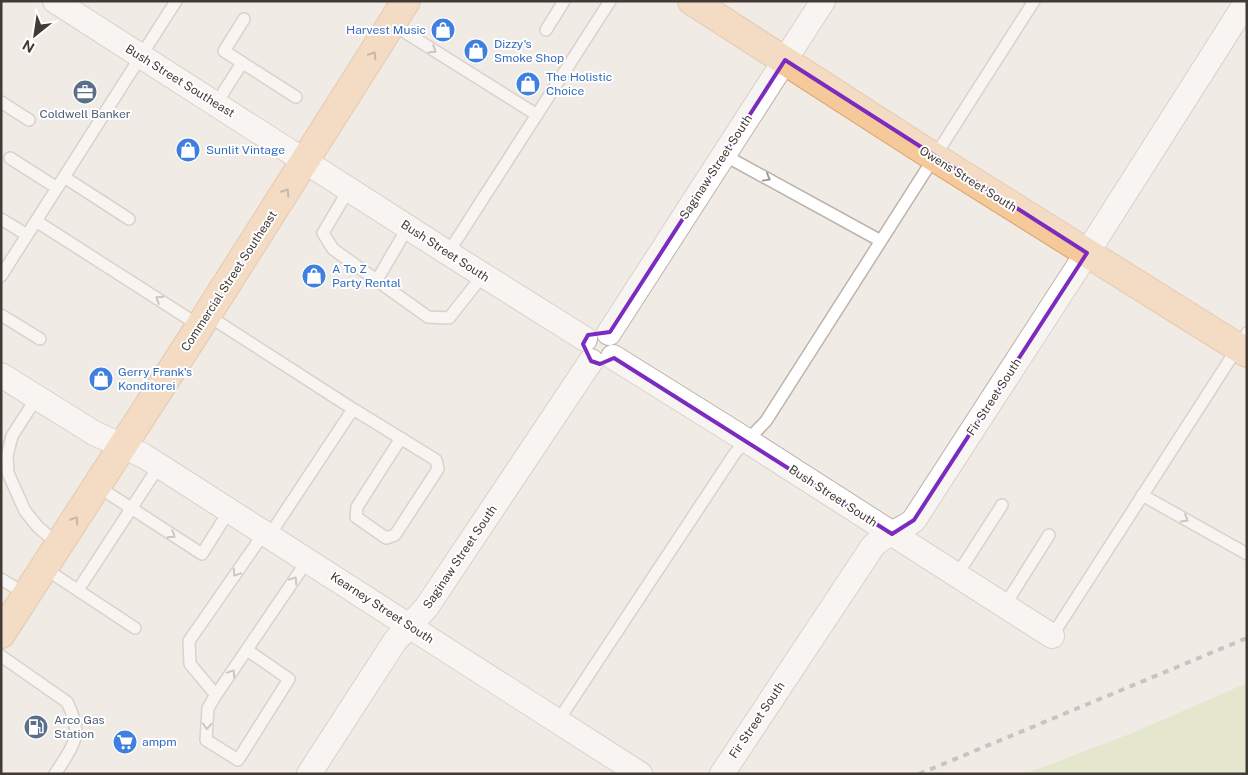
<svg xmlns="http://www.w3.org/2000/svg" width="1248" height="775" viewBox="0 0 1248 775" font-family="'Public Sans',sans-serif">
  <style>
    .green { fill: #d5e2b0 }
    .lines { fill: none; stroke-linecap: round; stroke-linejoin: round }
    .service-casing { stroke: #beb3ab; stroke-width: 14 }
    .minor-casing { stroke: #beb3ab; stroke-width: 26 }
    .primary-casing { stroke: #d8a26b; stroke-width: 30 }
    .service { stroke: #fff; stroke-width: 11 }
    .minor { stroke: #fff; stroke-width: 24 }
    .primary { stroke: #f5c999; stroke-width: 28 }
    .rail { stroke: #949494; stroke-width: 4; stroke-dasharray: 6 6; stroke-linecap: butt }
    .oneway { stroke: #a09c9a }
    .oneway2 { stroke: #937a62 }
    .marked { fill: none; stroke: #7b2cbf; stroke-width: 4; stroke-linejoin: round }
    .labels { text-anchor: middle; stroke-width: 4; stroke-linejoin: round; paint-order: stroke }
    .shop-label { font-size: 12px; fill: #366cbe; stroke: #fff; text-anchor: start }
    .street-label { font-size: 12px; fill: #423a35; stroke: #fff }
    .service-label { font-size: 12px; fill: #4e5e75; stroke: #fff }
  </style>
  <rect width="100%" height="100%" fill="#f1ebe5"/>
  <path class="green" d="M1247,683v91h-222l107,-41z"/>
  <g class="lines">
    <defs>
      <path id="service" d="M244,19l-20,32 72,46
        M392,24l145,91
        M546,30l18,-29
        M1,102l28,18
        M216,104l26,-41
        M724,155l157,86
        M10,158l47,30
        M64,177l65,42
        M349,189l-26,44 10,16 95,68 21,1 34,-43
        M1,219l26,16
        M36,221l164,105
        M448,253l162,-252
        M1,276l175,-275
        M377,280l31,-53
        M1,315l39,24
        M207,315l146,94 -84,127
        M37,397l-25,39 -5,20 1,17 17,38 13,16 21,18
        M353,409l83,51 2,9 -43,66 -9,3 -30,-21 1,-10 44,-69
        M97,486l105,68 27,-43
        M1142,495l105,59
        M44,568l91,60
        M957,575l45,-70
        M1,579l26,16
        M78,590l81,-124
        M1005,605l44,-70
        M1052,636l195,-303
        M247,650l42,29 -51,81 -32,-20 2,-32 8,-13 -26,-31 -1,-23 75,-108
        M1,656l66,46c5,10 11,24 8,36 -3,12 -13,25 -20,36
        M216,695l91,-134
        M558,721l177,-268 31,-32 268,-420"/>
      <path id="minor" d="M55,1l393,252 137,86
        M609,333l214,-332
        M613,357l133,83 306,196
        M1,375l93,58 50,23 496,318
        M309,774l86,-133 31,-33 165,-247
        M722,774l151,-228c11,-12 29,-15 41,-26l173,-267 160,-252"/>
      <path id="primary" d="M692,1l242,156 313,196
        M1,634l199,-308 206,-325"/>
    </defs>
    <use href="#service" class="service-casing"/>
    <use href="#minor" class="minor-casing"/>
    <use href="#primary" class="primary-casing"/>
    <use href="#service" class="service"/>
    <use href="#minor" class="minor"/>
    <use href="#primary" class="primary"/>
    <path class="rail" d="M919,774l328,-136"/>
  </g>
  <defs><path id="oneway-chevron" d="M-2-3.5L2.5 0L-2 3.5" fill="none" stroke-width="1.6" stroke-linecap="round" stroke-linejoin="round" transform="scale(1.25)"/></defs>
  <g class="oneway">
    <use href="#oneway-chevron" transform="translate(433 50) rotate(32)"/>
    <use href="#oneway-chevron" transform="translate(767 178) rotate(29)"/>
    <use href="#oneway-chevron" transform="translate(159 299) rotate(-147)"/>
    <use href="#oneway-chevron" transform="translate(1185 519) rotate(30)"/>
    <use href="#oneway-chevron" transform="translate(172 535) rotate(33)"/>
    <use href="#oneway-chevron" transform="translate(236 573) rotate(124)"/>
    <use href="#oneway-chevron" transform="translate(294 580) rotate(-56)"/>
    <use href="#oneway-chevron" transform="translate(232 673) rotate(-56)"/>
    <use href="#oneway-chevron" transform="translate(207 726) rotate(93)"/>
  </g>
  <g class="oneway2">
    <use href="#oneway-chevron" transform="translate(373 55) rotate(-58)"/>
    <use href="#oneway-chevron" transform="translate(286 192) rotate(-57)"/>
    <use href="#oneway-chevron" transform="translate(75 520) rotate(-57)"/>
  </g>
  <path d="M0 0H1248V775H0ZM785,60l302,193 -173,267 -22,14 -278,-176 -14,6 -9,-3 -8,-17 5,-9 22,-3z" fill="#f1ebe5" fill-opacity=".55" fill-rule="evenodd"/>
  <path class="marked" d="M785,60l302,193 -173,267 -22,14 -278,-176 -14,6 -9,-3 -8,-17 5,-9 22,-3z"/>
  <defs>
    <symbol id="shop-disc" viewBox="-11 -11 22 22"><circle r="9.5" fill="#3f7fe0" stroke="#fff"/><path d="M-5-2.5h2.3a2.7 3.5 0 0 1 5.4 0H5L5.5 6h-11ZM-1.5-2.5h3a1.5 2.3 0 0 0-3 0Z" fill="#fff"/></symbol>
    <symbol id="office-disc" viewBox="-11 -11 22 22"><circle r="9.5" fill="#5c6f8a" stroke="#fff"/><path d="M-6-3h4V-5.5h4V-3h4V5H-6ZM-1-4.5V-3h2v-1.5ZM-6 0V1H6V0Z" fill="#fff"/></symbol>
    <symbol id="fuel-disc" viewBox="-11 -11 22 22"><circle r="9.5" fill="#5c6f8a" stroke="#fff"/><path d="M-5.5-6h7V0h2V4h1.3V-2.5L3-4.5l.8-.8L6-3V5H2.5V1h-1V6h-7ZM-4.2-4.7v3.2H.2V-4.7Z" fill="#fff"/></symbol>
    <symbol id="supermarket-disc" viewBox="-11 -11 22 22"><circle r="9.5" fill="#3f7fe0" stroke="#fff"/><path d="M-6-5.5h2.5l.6 2H6L4.5 2H-2.5L-4.4-4H-6ZM-1.5 3.2a1.3 1.3 0 1 0 .1 0ZM3 3.2a1.3 1.3 0 1 0 .1 0Z" fill="#fff"/></symbol>
  </defs>
  <g fill-rule="evenodd">
    <use href="#shop-disc" x="429" y="16" width="28" height="28"/>
    <use href="#shop-disc" x="462" y="37" width="28" height="28"/>
    <use href="#shop-disc" x="514" y="70" width="28" height="28"/>
    <use href="#office-disc" x="71" y="78" width="28" height="28"/>
    <use href="#shop-disc" x="174" y="136" width="28" height="28"/>
    <use href="#shop-disc" x="300" y="262" width="28" height="28"/>
    <use href="#shop-disc" x="87" y="365" width="28" height="28"/>
    <use href="#fuel-disc" x="22" y="713" width="28" height="28"/>
    <use href="#supermarket-disc" x="111" y="728" width="28" height="28"/>
  </g>
  <g class="labels">
    <g class="shop-label">
      <text x="426" y="34" text-anchor="end">Harvest Music</text>
      <text x="494" y="48">Dizzy's<tspan x="494" dy="14">Smoke Shop</tspan></text>
      <text x="546" y="81">The Holistic<tspan x="546" dy="14">Choice</tspan></text>
      <text x="206" y="154">Sunlit Vintage</text>
      <text x="332" y="273">A To Z<tspan x="332" dy="14">Party Rental</tspan></text>
      <text x="118" y="376">Gerry Frank's<tspan x="118" dy="14">Konditorei</tspan></text>
      <text x="142" y="746">ampm</text>
    </g>
    <g class="street-label">
      <text transform="translate(180 81) rotate(32)" y="4">Bush Street Southeast</text>
      <text transform="translate(716 167) rotate(-57)" y="4">Saginaw Street South</text>
      <text transform="translate(968 179) rotate(32)" y="4">Owens Street South</text>
      <text transform="translate(445 251) rotate(33)" y="4">Bush Street South</text>
      <text transform="translate(229 281) rotate(-57)" y="4">Commercial Street Southeast</text>
      <text transform="translate(994 397) rotate(-57)" y="4">Fir Street South</text>
      <text transform="translate(833 496) rotate(33)" y="4">Bush Street South</text>
      <text transform="translate(460 557) rotate(-56)" y="4">Saginaw Street South</text>
      <text transform="translate(382 608) rotate(33)" y="4">Kearney Street South</text>
      <text transform="translate(757 720) rotate(-56)" y="4">Fir Street South</text>
    </g>
    <g class="service-label">
      <text x="85" y="118">Coldwell Banker</text>
      <text x="54" y="724" text-anchor="start">Arco Gas<tspan x="54" dy="14">Station</tspan></text>
    </g>
  </g>
  <rect width="1248" height="775" fill="none" stroke="#423a35" stroke-width="5"/>
  <g transform="translate(35 35) rotate(210)" stroke="#ffffff" stroke-width="4" paint-order="stroke">
  <path d="M0-4L9 19L0 12L-9 19Z" fill="#423a35"/>
  <text y="-8" font-size="14" font-weight="bold" text-anchor="middle" fill="#423a35">N</text>
  </g>
</svg>
